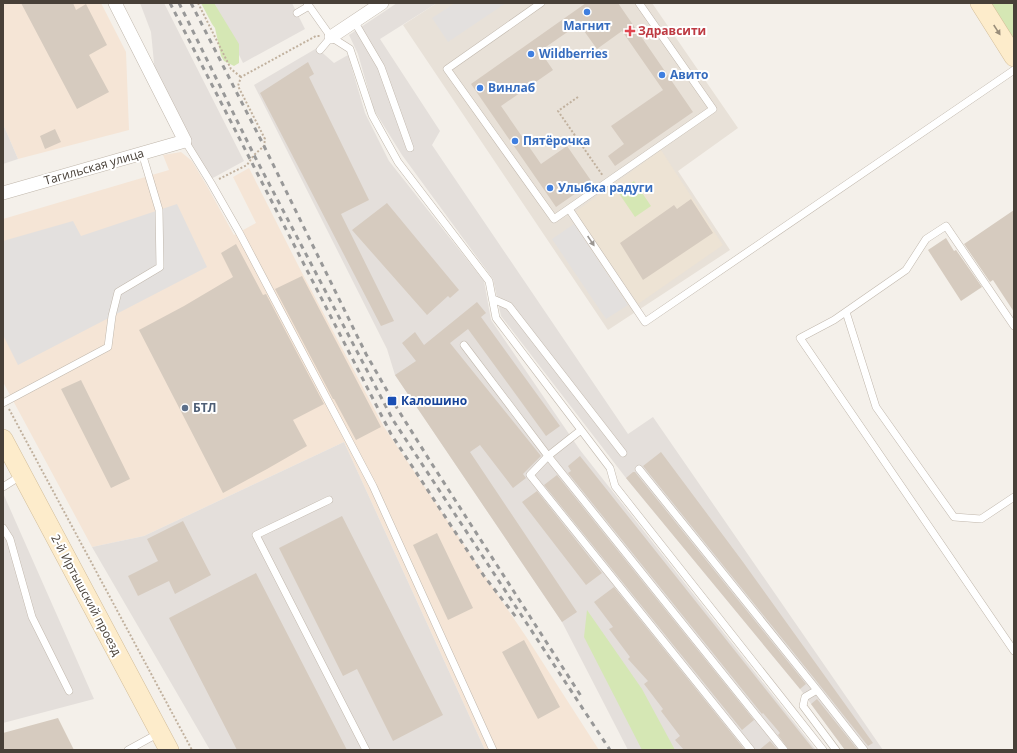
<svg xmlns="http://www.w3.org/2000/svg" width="1017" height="753" viewBox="0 0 1017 753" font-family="'Open Sans',sans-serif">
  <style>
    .residential { fill: #e8e1d8 }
    .commercial { fill: #f5e5d6 }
    .industrial { fill: #e4dfdb }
    .education { fill: #ede3d4 }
    .green { fill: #d5e7b4 }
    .parking { fill: #e3e0de }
    .building { fill: #d6cbbf }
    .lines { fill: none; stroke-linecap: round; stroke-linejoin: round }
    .lane-casing { stroke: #c0b7ac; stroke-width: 8 }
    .street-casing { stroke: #c0b7ac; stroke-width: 14 }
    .secondary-casing { stroke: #d3be9a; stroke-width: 20 }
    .path { stroke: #c1b19e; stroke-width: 2; stroke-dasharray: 2 2; stroke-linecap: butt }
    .lane { stroke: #fff; stroke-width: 7 }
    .street { stroke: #fff; stroke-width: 13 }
    .secondary { stroke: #fdeccb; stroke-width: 19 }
    .rail { stroke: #989898; stroke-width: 3; stroke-dasharray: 5 5; stroke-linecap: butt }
    .oneway { fill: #998d7a }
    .oneway2 { fill: #9a9692 }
    .shop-dot { fill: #3f7fe0; stroke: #fff; stroke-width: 1.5 }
    .health-dot { fill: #e0444e; stroke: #fff; stroke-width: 1.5 }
    .transit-dot { fill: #1a4fb4; stroke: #fff; stroke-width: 1.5 }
    .service-dot { fill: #5c6f8a; stroke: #fff; stroke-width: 1.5 }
    .labels { text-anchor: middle; stroke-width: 4; stroke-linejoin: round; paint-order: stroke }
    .shop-label { font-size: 12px; font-weight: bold; fill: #366cbe; stroke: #fff; text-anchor: start }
    .health-label { font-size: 12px; font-weight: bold; fill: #be3a42; stroke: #fff; text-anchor: start }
    .street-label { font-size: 12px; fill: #484038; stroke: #fff }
    .transit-label { font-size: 12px; font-weight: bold; fill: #164399; stroke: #fff; text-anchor: start }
    .service-label { font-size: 12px; font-weight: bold; fill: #4e5e75; stroke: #fff; text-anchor: start }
  </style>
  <rect width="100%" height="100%" fill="#f4f0ea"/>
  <path class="residential" d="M437,3h215l86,125 -60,43 52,79 -122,80 -205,-305z"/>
  <path class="commercial" d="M3,3h98l25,49 3,78 -111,29 -15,-35z
    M181,152l11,9 15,25 27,49 22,-12 -23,-46 16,-9 51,101 84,158 143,211 72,112h-114l-141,-308 -200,94 -52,11 -89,-165v-163l166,-49 -6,-15z"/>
  <path class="industrial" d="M140,3h24l80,158 -33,18 -22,-39 -34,-67 -4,-41z
    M213,3h79l13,26 -62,34z
    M397,3h40l-57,36 60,92 -8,14 196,289 25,-17 230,333h-38l-45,-61 -174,-211 -125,-162 -8,-37 -91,-124 -28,-45 -16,-56 -9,-19z
    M317,48l17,15 14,-8 17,58 24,48 95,120 7,39 89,130 236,300h-188l-66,-128 -167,-247 -8,-26 -133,-264z
    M3,124l15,35 -15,5z
    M344,442l141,308h-275l-118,-203 52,-11z
    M3,493l91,206 -91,24z"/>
  <path class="education" d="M661,150l62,95 -85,59 -63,-92z"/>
  <path class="green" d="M201,3h13l25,41v19l-5,3 -10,-5 -3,-5 -6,-28 -3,-4z
    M989,3h25v38z
    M634,181l17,25 -16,11 -17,-25z
    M587,610l55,79 33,61h-33l-58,-113z"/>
  <path class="parking" d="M455,3h51l-58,39 -16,-24z
    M177,204l30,63 -189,98 -15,-30v-94l70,-20 8,15z
    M574,224l54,81 -22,14 -54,-80z"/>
  <path class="building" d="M21,3h52l3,7 10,-6 21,41 -18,10 20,37 -32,17z
    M586,3h32l75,109 -78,54 -7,-10 16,-12 -13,-18 52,-36 -41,-59 -25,18 -18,-25 -39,27 13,19 -52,36 40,58 26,-18 25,36 -36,25 -85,-123z
    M308,62l6,12 -5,3 60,123 -28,14 53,107 -13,5 -121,-233z
    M55,129l6,13 -16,7 -5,-13z
    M691,199l22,34 -70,47 -23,-37 54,-38 3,4z
    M387,203l72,87 -9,8 -2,-2 -21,19 -75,-85z
    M1014,210v102l-21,-32 -3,2 -26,-38z
    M946,238l8,13 2,-1 26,37 -21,14 -33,-51z
    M236,244l27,51 3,-1 58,110 -31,16 14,26 -40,23 -44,24 -84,-163 45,-24 49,-29 -12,-24z
    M302,276l79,151 -25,13 -22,-41h-1l-58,-110z
    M477,302l9,11 -5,4 79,109 -14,10 -78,-107 -18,14 91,113 -18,18 3,4 -13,10 -33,-43 -10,7 107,160 -15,10 -167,-247 21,-14 -14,-18 13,-11 9,13z
    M81,380l49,99 -19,9 -50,-99z
    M661,452l82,110 130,181 -5,3 -54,-68 -171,-212z
    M580,456l234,294h-25l-11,-15 2,-2 -17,-20 -1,1 -194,-241 3,-2 -3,-5z
    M633,472h2l171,212 -6,5 -174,-211z
    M557,475l197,245 -12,10 -198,-245z
    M537,491l65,82 -16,12 -64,-83z
    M342,516l101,199 -50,26 -36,-72 -14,7 -64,-128z
    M183,521l28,54 -36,19 -6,-13 -31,15 -10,-20 30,-15 -11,-22z
    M437,533l36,75 -25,12 -35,-75z
    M256,573l91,177h-110l-68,-132z
    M614,587l131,163h-61l-9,-10 5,-4 -19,-25 2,-2 -19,-25 4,-3 -20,-22 2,-2 -21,-28 4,-2 -19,-25z
    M524,640l36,67 -22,12 -36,-67z
    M817,699l41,51h-13l-34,-46z
    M58,718l16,32h-71v-17z
    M770,741l8,9h-19z"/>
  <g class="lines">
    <defs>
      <path id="lane" d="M307,3l24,34 19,12 22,66 26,47 91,119 7,37 114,150 5,18 208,264
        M541,3l-94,66 107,150 159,-110 -74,-106
        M297,13l12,-7
        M354,21l27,46 29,81
        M320,50l11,-13
        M187,140l-2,1 26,42 28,49 134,254 120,264
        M569,209l76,113 369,-252
        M493,299l16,7 114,147
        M846,312l30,95 78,110 27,2 33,-22
        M1014,326l-68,-100 -20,13 -20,31 -72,50 -34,18 214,313
        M464,345l84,111 236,294
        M3,403l105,-56 4,-31 6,-24 42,-25 -1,-57 -17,-57
        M581,430l-33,26 -18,19 221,275
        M639,469l178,221 -12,7 -2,9 33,44
        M3,487l19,-12
        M329,500l-73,35 110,215
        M3,528l7,11 22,78 37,74
        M817,690l47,60
        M128,750l31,-17"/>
      <path id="street" d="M331,37l51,-34
        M3,193l182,-52 -70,-138"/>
      <path id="secondary" d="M980,3l34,54
        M3,439l166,311"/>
    </defs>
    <use href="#lane" class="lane-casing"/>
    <use href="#street" class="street-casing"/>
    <use href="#secondary" class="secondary-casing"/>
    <path class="path" d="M198,3l33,66 10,8
      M578,97l-20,14 45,65
      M219,179l28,-14 7,-10 10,-9 1,-7 -27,-53 3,-9 75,-41h4
      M9,409l183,341"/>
    <use href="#lane" class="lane"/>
    <use href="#street" class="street"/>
    <use href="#secondary" class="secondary"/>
    <path class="rail" d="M170,3l221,431 93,142 32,41
      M179,3l75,152 139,265 217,330
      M191,3l73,143 102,208 31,54 33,53 151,235"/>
  </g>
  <defs><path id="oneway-solid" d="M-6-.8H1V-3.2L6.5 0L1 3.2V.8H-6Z"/></defs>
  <use class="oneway" href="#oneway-solid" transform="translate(997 30) rotate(57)"/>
  <use class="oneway2" href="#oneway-solid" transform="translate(591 241) rotate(56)"/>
  <g class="shop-dot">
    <circle cx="587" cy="12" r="4"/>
    <circle cx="531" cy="54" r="4"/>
    <circle cx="662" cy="75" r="4"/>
    <circle cx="480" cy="88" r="4"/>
    <circle cx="515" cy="141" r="4"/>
    <circle cx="550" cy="188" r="4"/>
  </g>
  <path class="health-dot" d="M628 25h4v4h4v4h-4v4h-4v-4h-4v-4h4z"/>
  <rect class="transit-dot" x="387" y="396" width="10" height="10" rx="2"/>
  <circle class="service-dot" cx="185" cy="408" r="4"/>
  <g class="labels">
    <g class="shop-label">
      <text x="587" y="30" text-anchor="middle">Магнит</text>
      <text x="539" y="58">Wildberries</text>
      <text x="670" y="79">Авито</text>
      <text x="488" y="92">Винлаб</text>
      <text x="523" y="145">Пятёрочка</text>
      <text x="558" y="192">Улыбка радуги</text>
    </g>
    <g class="health-label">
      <text x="638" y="35">Здравсити</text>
    </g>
    <g class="street-label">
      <text transform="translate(94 167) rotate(-16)" y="4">Тагильская улица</text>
      <text transform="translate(86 595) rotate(62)" y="4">2-й Иртышский проезд</text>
    </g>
    <g class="transit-label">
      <text x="401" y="405">Калошино</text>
    </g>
    <g class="service-label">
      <text x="193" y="412">БТЛ</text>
    </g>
  </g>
  <rect width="1017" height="753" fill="none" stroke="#484038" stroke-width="8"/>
</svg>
